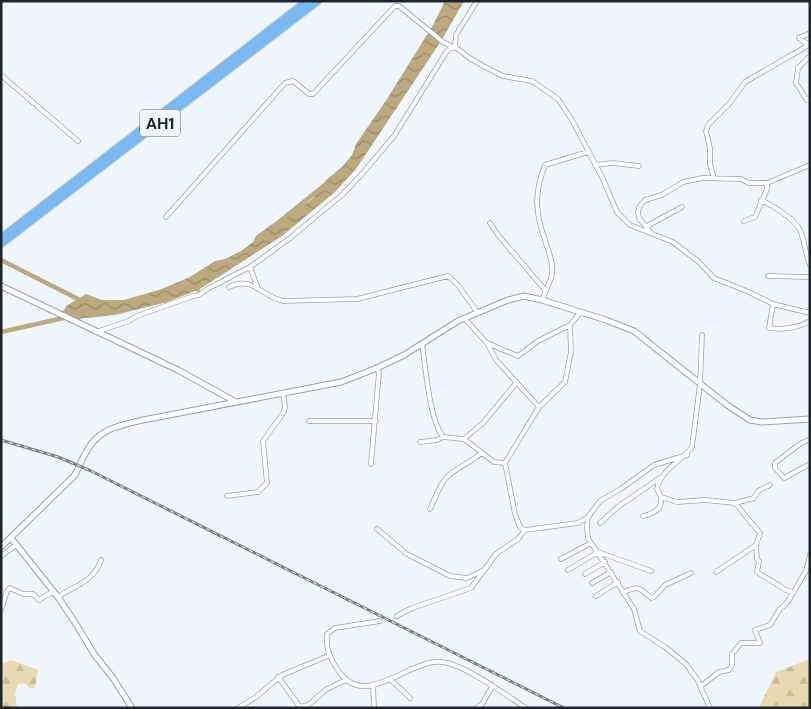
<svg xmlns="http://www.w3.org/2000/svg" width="811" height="709" viewBox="0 0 811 709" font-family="'DM Sans',sans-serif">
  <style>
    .forest { fill: url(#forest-firs) }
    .water { fill: url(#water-waves) }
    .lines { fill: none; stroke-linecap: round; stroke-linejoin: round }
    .canal { stroke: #bcaa7e; stroke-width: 4.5 }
    .minor-casing { stroke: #90a3b4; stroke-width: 5.5 }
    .tertiary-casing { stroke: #90a3b4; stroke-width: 7 }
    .motorway-casing { stroke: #d2d3d5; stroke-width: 9 }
    .minor { stroke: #fff; stroke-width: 4 }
    .tertiary { stroke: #fff; stroke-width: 5 }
    .motorway { stroke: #7ab9f1; stroke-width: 7 }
    .rail-casing { stroke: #798087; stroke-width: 3 }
    .rail { stroke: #eff6fe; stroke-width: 1; stroke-dasharray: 4; stroke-linecap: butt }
    .labels { text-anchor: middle; stroke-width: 4; stroke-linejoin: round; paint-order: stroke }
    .shield { fill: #eff6fe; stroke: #5c636a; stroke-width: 1 }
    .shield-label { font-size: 16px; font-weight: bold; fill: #1d242b }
  </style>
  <defs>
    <pattern id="forest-firs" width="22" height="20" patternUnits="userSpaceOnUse" patternTransform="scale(1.25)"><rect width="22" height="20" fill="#eadab1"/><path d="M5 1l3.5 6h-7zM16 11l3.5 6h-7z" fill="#c8bb98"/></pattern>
    <pattern id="water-waves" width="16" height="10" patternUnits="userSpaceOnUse" patternTransform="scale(1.25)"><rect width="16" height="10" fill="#bcaa7e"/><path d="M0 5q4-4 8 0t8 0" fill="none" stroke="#988a67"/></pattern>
  </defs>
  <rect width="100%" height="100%" fill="#eff6fe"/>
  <path class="forest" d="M810,659v49h-48l-2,-3 16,-33z
    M11,660l27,10 -3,18h-6l-4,-5 -7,1 -3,9 2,15h-16v-44z"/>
  <path class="water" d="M445,1h19l-23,40 -85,128 -21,23 -53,44 -82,53 -1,3 -4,-1 -28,11 -52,13 -38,4 -15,-8 3,-2 1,-3 20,-12 16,6h22l38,-11 28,-12 25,-16 10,-2 16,-8 12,-9 3,-6 16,-12 14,-6 26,-19 11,-12 2,-6 17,-14 10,-12 4,-11 31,-45 46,-74z"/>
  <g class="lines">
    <path class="canal" d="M274,226l52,-42
      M1,260l81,41
      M1,332l67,-15"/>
    <defs>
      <path id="minor" d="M477,1l-21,34 -1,12 16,12 16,9 16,8 29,5 26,18 14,21 31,59 14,33 13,13 43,17 26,20 15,16 35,14 24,12 37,9
        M799,38l10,7
        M799,38l11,-5
        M810,56l-12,12 -2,15 11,17 3,1
        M1,75l77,66
        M595,165l18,-2 26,3
        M714,178l-4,-14v-16l-4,-17 2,-6 21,-21 16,-22 64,-37
        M761,200c11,5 34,19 39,30 5,10 5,24 10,35
        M166,217l119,-134 8,-2 16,13h4l82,-88h4l44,36 12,6
        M744,221l11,-4 12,-28v-6
        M490,223l8,12 47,55
        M647,226l35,-19
        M651,233l-12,-15 -1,-5 1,-6 6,-7 17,-5 21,-13 20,-4 38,1 8,4h18l43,-18
        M250,267l8,22
        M768,276l42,1
        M229,287c24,-12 33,10 54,14l74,-2 91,-23 10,9 19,27
        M542,300c3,-8 8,-17 10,-26 2,-11 -4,-23 -7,-34 -10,-28 -11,-47 0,-75l43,-13
        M773,304l-4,24c15,2 29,0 41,-7
        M581,312l-11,13 1,27 -6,30 -26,25 -34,56 10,51 5,13 5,3 53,-7 10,-6 12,-16 22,-13 32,-23 33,-10
        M464,318l23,25 9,17 43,47
        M96,332l33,-11 8,-5 56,-20 6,-1 10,-7 41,-21 40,-29 52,-43 20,-21 32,-38 53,-85 6,-4
        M702,335l-2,49 -8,63c-10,14 -32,23 -35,42l4,8 16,5 28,-2 30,3 25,30 -4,12 -40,27
        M487,343l31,13 20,-15 32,-16
        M422,344c4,24 7,75 21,93
        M309,421h67
        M464,439l19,-16 34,-41
        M810,439l-10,5 -25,19v5l9,10 26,-14
        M420,442l17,-2 6,-3 21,2 30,23 11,1
        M371,464l8,-91 -2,-5
        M227,496l31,-4 9,-9 -4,-42 21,-29 1,-6 -2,-12
        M735,503l19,-5 4,-7 12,-6
        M430,509c5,-10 9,-23 16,-31 10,-11 25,-15 35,-25
        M643,516c10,-2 20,-7 18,-19
        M588,517l-1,11 1,10 46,71 6,22 25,16 20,16 12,16 13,29
        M600,523l19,-17 41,-28
        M377,529l30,25 43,22 17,2 15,-7
        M756,545l1,14 2,2 -2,11 29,18 6,2
        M1,556l15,-11
        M561,559l30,-16
        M568,570l30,-18 53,19
        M585,574l20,-12
        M592,583l19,-11
        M624,592c15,-7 15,-4 27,6l3,-1 11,-12 26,-12
        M596,596l22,-14
        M58,597c16,-11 37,-16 43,-37
        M1,610l6,-19 3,-3 13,6h10l6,6 13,-8
        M397,616l15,-8 59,-20 25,-34 22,-15 7,-9
        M380,621l-45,7 -8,6c-1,17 3,25 13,39 27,36 68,-14 102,-11 22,2 64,33 84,46
        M278,677l22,30 8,-2 19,-16 19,-9
        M390,679l20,19
        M373,686l1,22
        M701,686l18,-14 10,-2 3,-5v-11l9,-11h19l-5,-13 15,-5 10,-16 7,-6 19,-32 4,-16
        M238,708l18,-11 26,-22 46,-19
        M476,708l6,-4 10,-17"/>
      <path id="tertiary" d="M1,286l177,84 58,32
        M11,538l47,59 18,27 18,30 19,24 19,30
        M1,547l72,-70c5,-6 7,-14 11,-21 13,-27 32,-30 59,-36l198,-38 36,-14 27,-13 54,-34 50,-21 16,-4 18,4 64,20 28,11 93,74 23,15 12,2 48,-3"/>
      <path id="motorway" d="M1,238l306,-237
        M1,244l317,-243"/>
    </defs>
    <use href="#minor" class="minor-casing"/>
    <use href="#tertiary" class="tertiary-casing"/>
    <use href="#motorway" class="motorway-casing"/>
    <use href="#minor" class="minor"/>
    <use href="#tertiary" class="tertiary"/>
    <use href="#motorway" class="motorway"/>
    <defs>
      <path id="rail" d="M1,440l57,17 31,13 475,238"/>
    </defs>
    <use href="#rail" class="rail-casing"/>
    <use href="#rail" class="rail"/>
  </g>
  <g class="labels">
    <rect class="shield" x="140" y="109.5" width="40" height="27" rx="4"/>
    <g class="shield-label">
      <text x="160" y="129">AH1</text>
    </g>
  </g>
  <rect width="811" height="709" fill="none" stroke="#1d242b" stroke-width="5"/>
</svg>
